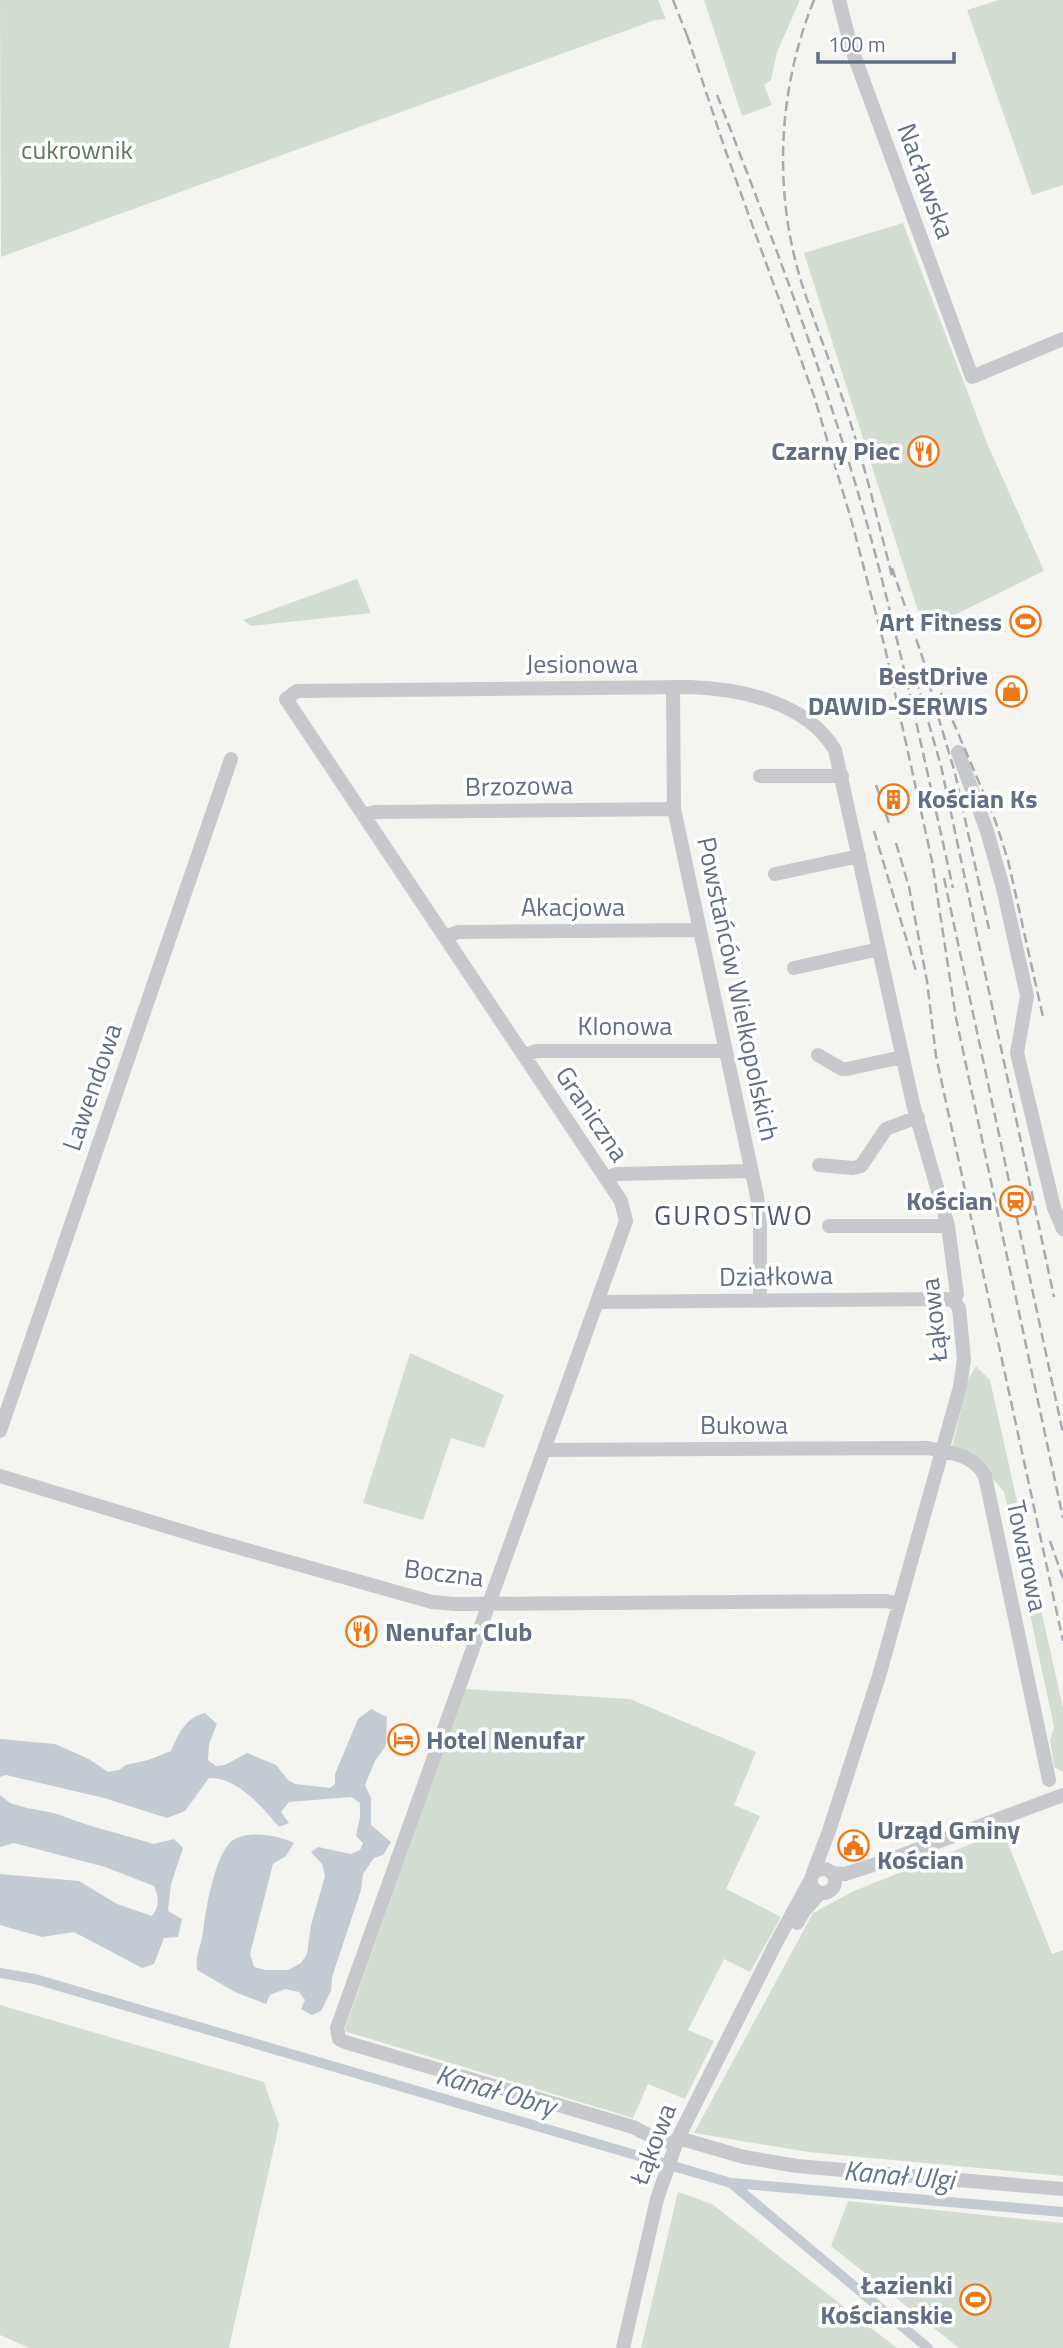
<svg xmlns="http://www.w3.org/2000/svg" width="1063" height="2348" viewBox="0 0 1063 2348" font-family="'Titillium Web',sans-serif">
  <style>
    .green { fill: #d4ddd2 }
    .water { fill: #c4cbd2 }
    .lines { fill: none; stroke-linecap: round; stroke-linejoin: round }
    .canal { stroke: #c4cbd2; stroke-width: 10 }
    .minor { stroke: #c7c9cd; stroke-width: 14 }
    .rail { stroke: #a6aab1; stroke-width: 2.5; stroke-dasharray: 10 5; stroke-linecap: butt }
    .labels { text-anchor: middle; stroke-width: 7; stroke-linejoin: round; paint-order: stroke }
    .park-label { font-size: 26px; fill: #617b61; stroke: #fff }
    .street-label { font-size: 26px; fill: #626e84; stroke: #fff }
    .poi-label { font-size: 26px; font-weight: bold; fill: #626e84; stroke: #fff; text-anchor: end }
    .neighbourhood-label { font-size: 28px; letter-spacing: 2px; fill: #505969; stroke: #fff }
    .water-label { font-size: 28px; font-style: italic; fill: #627689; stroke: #fff }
  </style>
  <rect width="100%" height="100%" fill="#f4f5f1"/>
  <path class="green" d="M0,0h658l8,19 -11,1 -654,237z
    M704,0h96l-23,52 -6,28 -7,5 8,20 -30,11z
    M999,0h64v185l-31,10 -65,-185z
    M903,223l84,220 57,128 -120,59 -120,-377z
    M357,579l14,34 -120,13 -8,-6z
    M410,1353l94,42 -20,53 -33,-10 -28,82 -60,-17z
    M976,1366l14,14 73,328v64l-9,-5 -4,-27 4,-13 -50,-235 -15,-18 -37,-27 17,-69z
    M465,1689l165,10 126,53 -22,53 26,11 -34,73 55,28 -31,55 -26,-13 -36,71 26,11 -29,58 -37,-15 -15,34 -289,-87z
    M1003,1831l49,123 11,-4v226l-255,-24 -114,-19 119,-220 41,-22z
    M0,2005l264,77 15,43 -50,223h-200l-29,-13z
    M678,2192l34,12 185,144h-256z
    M848,2201l215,22v125h-104l-128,-102z"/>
  <path class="water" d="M371,1709l16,8 -1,28 -11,16 -10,24 6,13v27l20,17 -8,13 -9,3 -11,16 -2,16 -29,87 -1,14 -10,20 -9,4 -11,-6 4,-9 -6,-8 -14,-3 -15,6 -4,9 -31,-12 -38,-22c-2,-15 4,-23 6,-37 2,-22 11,-71 25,-88 13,-17 50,-10 66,-2l-8,13 -13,8 -23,90 4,13 12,3h22l13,-7 6,-9 4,-29 14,-49 -3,-12 -11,-12 7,-5 33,7 9,-4 3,-7 -7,-7 4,-19v-14l-9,-6 -62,5 -8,10 8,11 -10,4c-17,-20 -42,-50 -70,-49l-24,33 -18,7 -63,-20 -98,-23 -6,2v-38l55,5 34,15 19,13 11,-2 7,-5 22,-5 23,-9c7,-17 15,-34 34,-38l12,11 -8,20 -1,16 8,6 9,-1 22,-12 29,12 12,15 7,4 35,4 5,-4v-10l23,-55z
    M0,1795l10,8 17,5 27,5 34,12 66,19 20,-5 9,9 -12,36 -3,27 14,8 -4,18 -14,1 -10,26 -12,4 -68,-36 -32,5 -42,-12v-51l79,7 38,23 35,12c8,-10 7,-19 2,-30l-49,-19 -91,-24 -14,4z"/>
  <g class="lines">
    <path class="canal" d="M0,1973l35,6 696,204 197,165
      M732,2183l331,29"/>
    <path class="minor" d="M839,0l12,47 121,330 91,-38
      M673,687l1,122 83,387 3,28v77
      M958,752l29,79 16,57 24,108 -10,57 37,155 9,21
      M760,776h82
      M365,815l10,-3 299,-3
      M775,874l84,-18
      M446,937l12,-5 242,-2
      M794,968l85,-19
      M818,1055l24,14h5l55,-12
      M524,1056l12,-5h190
      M819,1165l34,3 8,-2 25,-37 32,-12
      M606,1179l10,-5 136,-3
      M829,1226h119
      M599,1302l347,-3 8,2
      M0,1431l231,-672
      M546,1450l382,-2c22,5 46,6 57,28l64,304
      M0,1476l208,63 224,63 23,2 431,-3 13,3
      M811 1881a12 12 0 1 1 24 0a12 12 0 1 1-24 0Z
      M832,1873l13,1 44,-14 174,-65
      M797,1923l7,-12 16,-18
      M678,2138l66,19 53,9 266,23
      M676,2144l-22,-6 -21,-11 -288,-85 -6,-3 -2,-11 289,-807 -5,-20 -335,-502 11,-8 393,-4c52,2 116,15 145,63l78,354 35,122 9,68 -3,7 5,7 5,51 -4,28 -81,289 -50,155 -16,42
      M623,2348l34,-149 21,-61 98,-195 34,-62"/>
    <path class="rail" d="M673,0l17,43
      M814,0c-36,89 -41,189 -13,281 14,44 32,87 46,131 18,54 31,109 45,164
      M687,35l39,117 88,244 37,123 34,129 47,213 24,157 107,500
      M717,95c54,138 106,276 147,418 35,124 61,250 89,375
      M892,568l35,103 9,44
      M916,679l25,87 113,531
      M935,679l60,141 13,40 35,157
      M938,716l17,57 34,156
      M876,785l13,38
      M874,831l42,140
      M896,843l13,44 18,94 9,75 127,585
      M944,878l119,555
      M1050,1541l13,37"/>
  </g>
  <defs>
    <symbol id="restaurant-ring" viewBox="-11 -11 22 22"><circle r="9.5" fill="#fff" stroke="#ef7717" stroke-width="1.5"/><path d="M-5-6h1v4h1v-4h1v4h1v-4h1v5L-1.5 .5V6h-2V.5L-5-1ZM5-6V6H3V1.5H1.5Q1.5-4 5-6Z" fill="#ef7717"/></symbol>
    <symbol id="stadium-ring" viewBox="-11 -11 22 22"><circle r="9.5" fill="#fff" stroke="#ef7717" stroke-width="1.5"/><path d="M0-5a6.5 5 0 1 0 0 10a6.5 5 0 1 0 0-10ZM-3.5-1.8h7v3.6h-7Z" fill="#ef7717"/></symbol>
    <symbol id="shop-ring" viewBox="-11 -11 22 22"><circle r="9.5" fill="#fff" stroke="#ef7717" stroke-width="1.5"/><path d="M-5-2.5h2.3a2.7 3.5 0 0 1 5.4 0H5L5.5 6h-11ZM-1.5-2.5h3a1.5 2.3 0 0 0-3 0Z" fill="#ef7717"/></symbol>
    <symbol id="building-ring" viewBox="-11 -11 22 22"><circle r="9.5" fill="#fff" stroke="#ef7717" stroke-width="1.5"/><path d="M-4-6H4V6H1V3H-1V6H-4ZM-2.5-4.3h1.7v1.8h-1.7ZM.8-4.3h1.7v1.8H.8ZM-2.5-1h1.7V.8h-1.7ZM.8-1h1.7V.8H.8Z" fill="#ef7717"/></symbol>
    <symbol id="station-ring" viewBox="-11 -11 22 22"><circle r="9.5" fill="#fff" stroke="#ef7717" stroke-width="1.5"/><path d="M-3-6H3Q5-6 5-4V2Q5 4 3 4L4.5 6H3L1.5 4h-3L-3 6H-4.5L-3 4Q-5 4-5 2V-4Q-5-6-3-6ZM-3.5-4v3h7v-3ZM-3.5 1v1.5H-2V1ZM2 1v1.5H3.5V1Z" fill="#ef7717"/></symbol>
    <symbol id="hotel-ring" viewBox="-11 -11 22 22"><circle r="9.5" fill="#fff" stroke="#ef7717" stroke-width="1.5"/><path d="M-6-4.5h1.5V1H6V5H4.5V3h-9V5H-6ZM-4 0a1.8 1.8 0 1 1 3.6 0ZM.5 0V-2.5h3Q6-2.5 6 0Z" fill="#ef7717"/></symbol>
    <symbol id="civic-ring" viewBox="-11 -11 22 22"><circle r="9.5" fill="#fff" stroke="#ef7717" stroke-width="1.5"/><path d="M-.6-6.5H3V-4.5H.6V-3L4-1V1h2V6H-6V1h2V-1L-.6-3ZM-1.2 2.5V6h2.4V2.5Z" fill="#ef7717"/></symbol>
  </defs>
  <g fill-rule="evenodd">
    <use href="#restaurant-ring" x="906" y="434" width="35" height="35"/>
    <use href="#stadium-ring" x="1008" y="604" width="35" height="35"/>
    <use href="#shop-ring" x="994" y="674" width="35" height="35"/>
    <use href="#building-ring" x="876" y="782" width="35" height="35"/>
    <use href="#station-ring" x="998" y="1184" width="35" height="35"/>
    <use href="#restaurant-ring" x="344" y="1614" width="35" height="35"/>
    <use href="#hotel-ring" x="386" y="1722" width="35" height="35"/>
    <use href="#civic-ring" x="836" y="1828" width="35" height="35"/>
    <use href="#stadium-ring" x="958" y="2282" width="35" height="35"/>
  </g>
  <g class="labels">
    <g class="park-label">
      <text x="77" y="159">cukrownik</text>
    </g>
    <g class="street-label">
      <text transform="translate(926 181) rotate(70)" y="9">Nacławska</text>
      <text x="582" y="673">Jesionowa</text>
      <text transform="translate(519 786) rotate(-1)" y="9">Brzozowa</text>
      <text x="573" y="916">Akacjowa</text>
      <text transform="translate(738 989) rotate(78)" y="9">Powstańców Wielkopolskich</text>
      <text x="625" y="1035">Klonowa</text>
      <text transform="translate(92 1087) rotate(-71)" y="9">Lawendowa</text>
      <text transform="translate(592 1114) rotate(56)" y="9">Graniczna</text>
      <text transform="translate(776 1276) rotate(-1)" y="9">Działkowa</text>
      <text transform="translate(934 1320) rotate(-96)" y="9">Łąkowa</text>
      <text x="744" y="1434">Bukowa</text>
      <text transform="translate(1027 1556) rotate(78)" y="9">Towarowa</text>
      <text transform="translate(444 1573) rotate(7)" y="9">Boczna</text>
      <text transform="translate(653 2144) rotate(-69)" y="9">Łąkowa</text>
    </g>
    <g class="poi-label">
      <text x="900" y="460">Czarny Piec</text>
      <text x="1002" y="631">Art Fitness</text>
      <text x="988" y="685">BestDrive<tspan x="988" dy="30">DAWID-SERWIS</tspan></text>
      <text x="917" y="808" text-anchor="start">Kościan Ks</text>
      <text x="993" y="1210">Kościan</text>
      <text x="385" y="1641" text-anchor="start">Nenufar Club</text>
      <text x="426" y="1749" text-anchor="start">Hotel Nenufar</text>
      <text x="877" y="1839" text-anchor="start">Urząd Gminy<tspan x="877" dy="30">Kościan</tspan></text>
      <text x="953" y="2294">Łazienki<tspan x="953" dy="30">Kościanskie</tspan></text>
    </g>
    <g class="neighbourhood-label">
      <text x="734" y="1225">GUROSTWO</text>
    </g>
    <g class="water-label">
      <text transform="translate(496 2090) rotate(16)" y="10">Kanał Obry</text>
      <text transform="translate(899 2175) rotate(5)" y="10">Kanał Ulgi</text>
    </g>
  </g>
  <path d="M818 52v10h136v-10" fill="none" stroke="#626e84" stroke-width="3.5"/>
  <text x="828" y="52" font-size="21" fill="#626e84" stroke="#ffffff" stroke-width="5" paint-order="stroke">100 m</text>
</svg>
